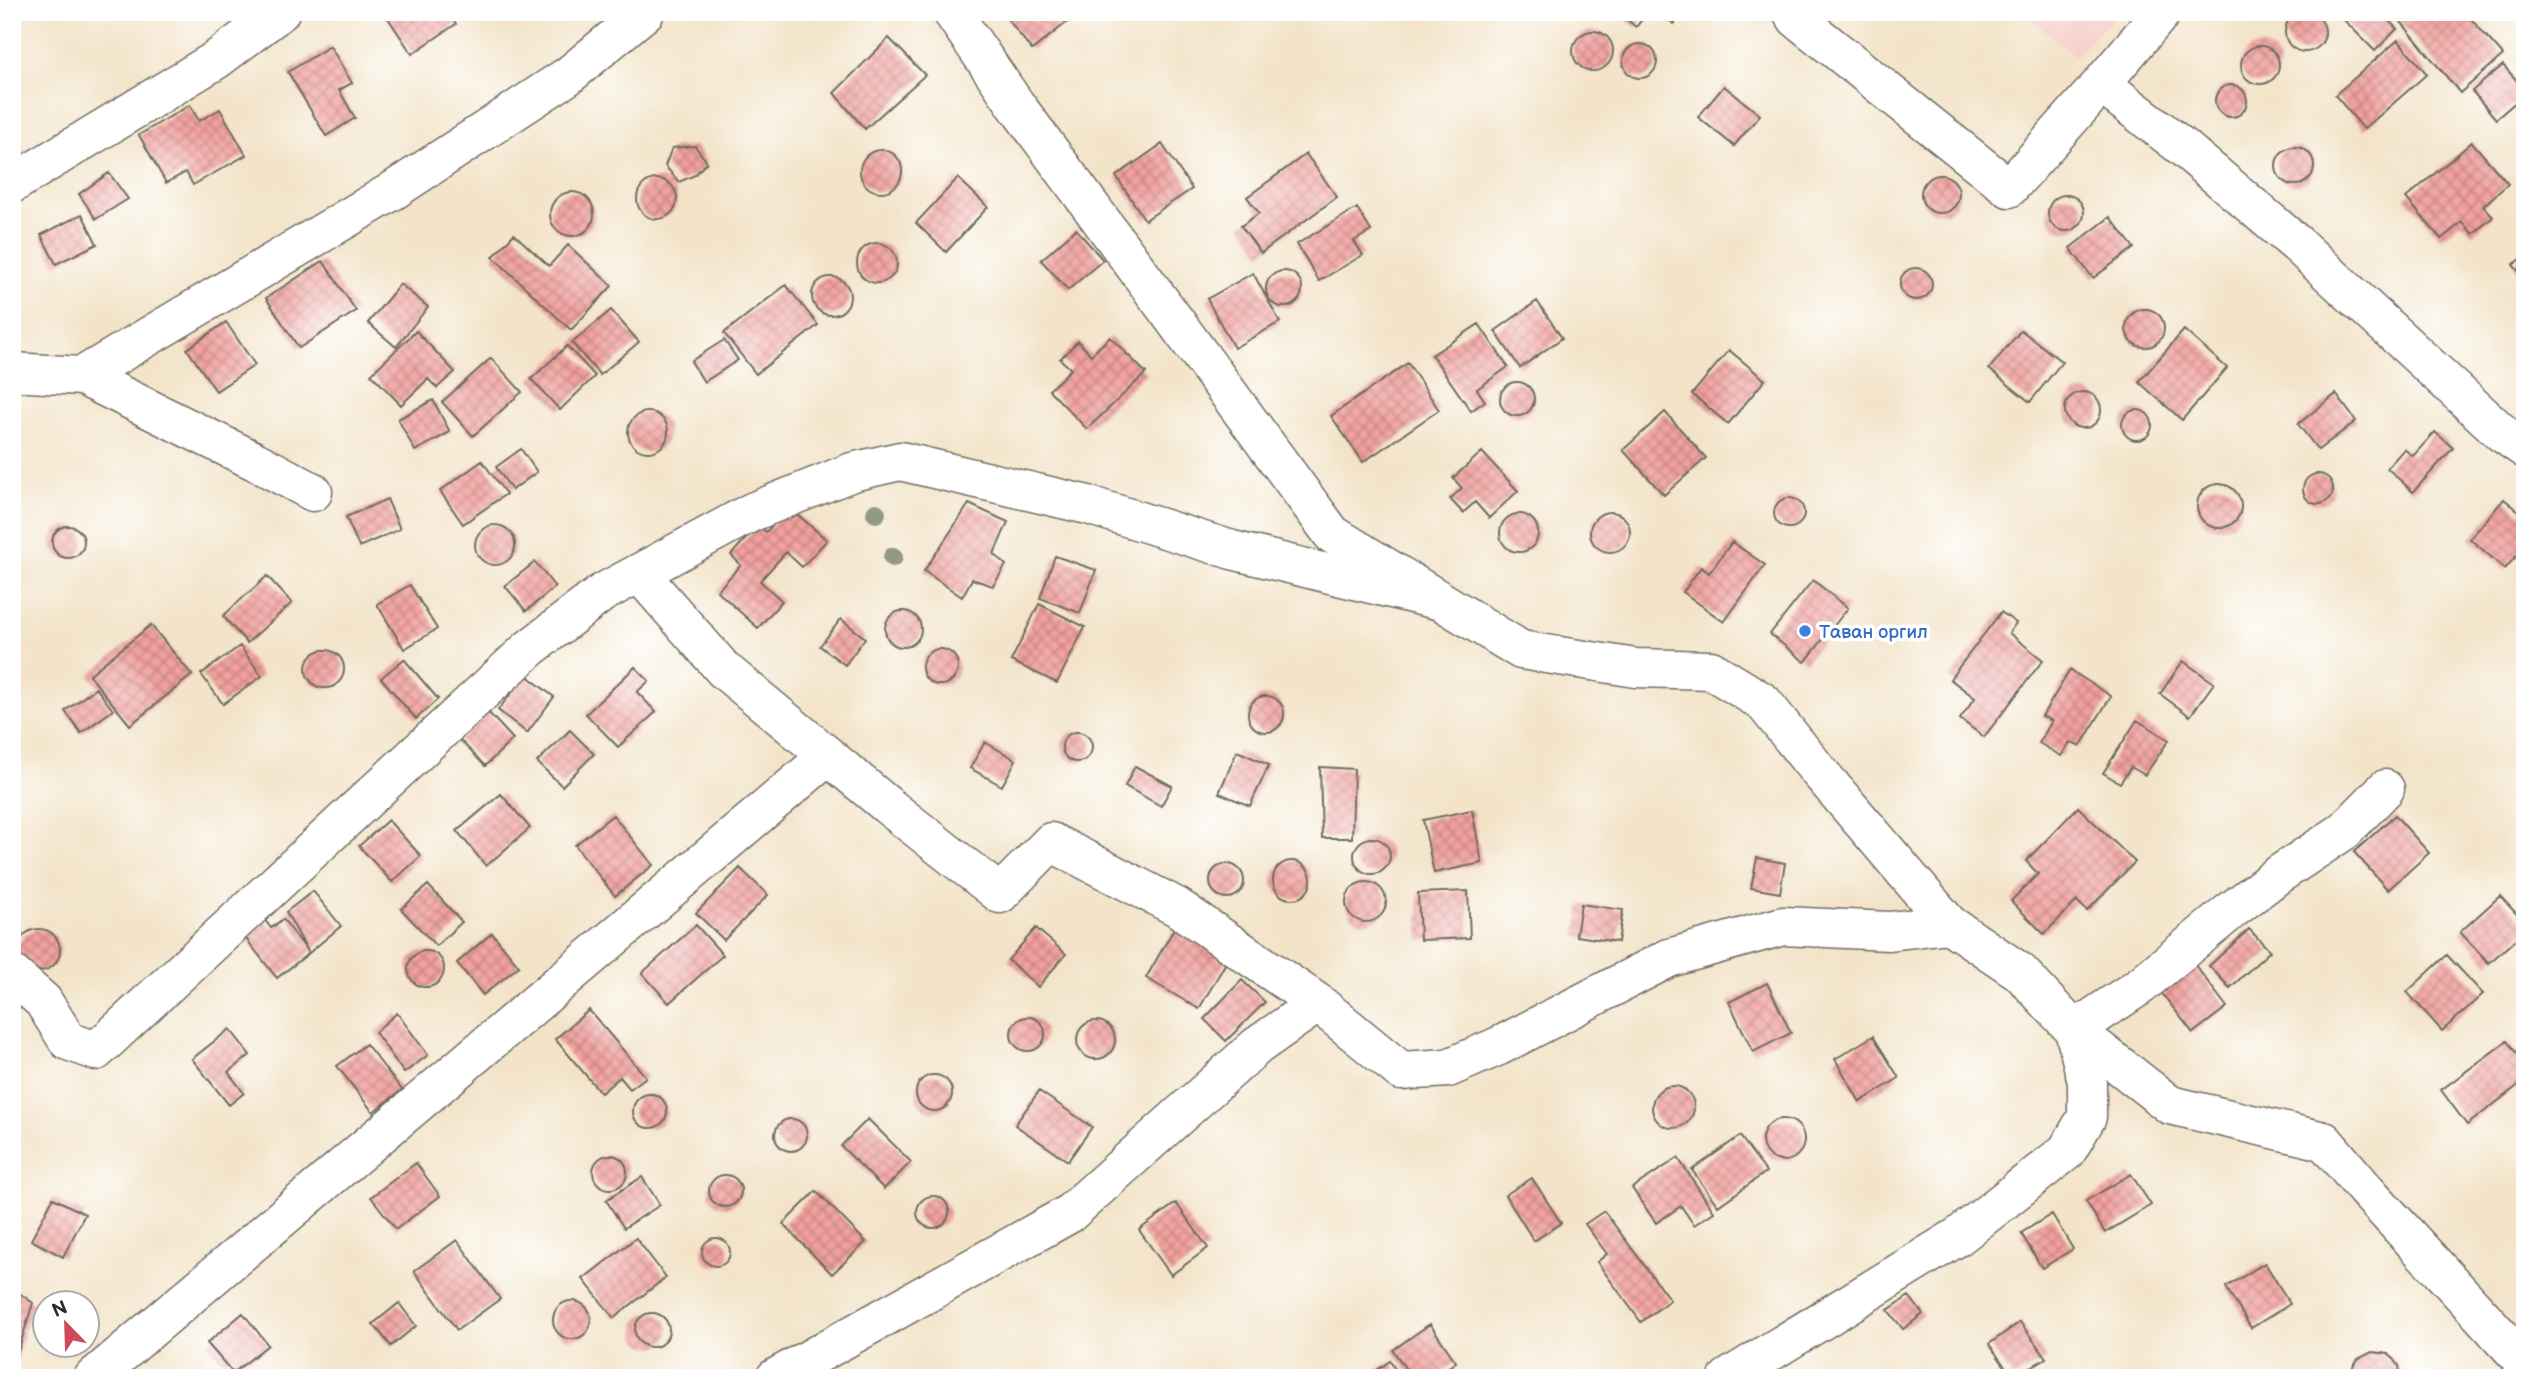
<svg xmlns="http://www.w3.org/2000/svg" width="2537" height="1390" viewBox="0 0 2537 1390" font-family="'Balsamiq Sans',sans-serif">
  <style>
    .built { fill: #f7d0ca }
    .building { fill: url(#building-cross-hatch) }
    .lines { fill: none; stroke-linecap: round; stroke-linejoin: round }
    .street-casing { stroke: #716c62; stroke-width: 41 }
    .street { stroke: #fff; stroke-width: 38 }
    .tree { fill: #939a83 }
    .shop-dot { fill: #3f7fe0; stroke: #fff; stroke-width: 2.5 }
    .labels { text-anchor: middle; stroke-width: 7; stroke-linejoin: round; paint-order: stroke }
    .shop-label { font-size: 19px; fill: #366cbe; stroke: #fff; text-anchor: start }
  </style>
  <defs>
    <pattern id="building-cross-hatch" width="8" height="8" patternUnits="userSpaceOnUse" patternTransform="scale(1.75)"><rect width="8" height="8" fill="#f2a19e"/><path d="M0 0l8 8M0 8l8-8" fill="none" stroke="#c48381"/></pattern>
  </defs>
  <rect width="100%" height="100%" fill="#fff"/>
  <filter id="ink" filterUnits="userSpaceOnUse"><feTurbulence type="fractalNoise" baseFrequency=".0143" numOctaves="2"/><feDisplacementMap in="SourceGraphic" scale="14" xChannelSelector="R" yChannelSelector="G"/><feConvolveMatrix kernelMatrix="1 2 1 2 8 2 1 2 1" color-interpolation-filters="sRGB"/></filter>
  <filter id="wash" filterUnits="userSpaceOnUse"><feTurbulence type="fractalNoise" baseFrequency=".00686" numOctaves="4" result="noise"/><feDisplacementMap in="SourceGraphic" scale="28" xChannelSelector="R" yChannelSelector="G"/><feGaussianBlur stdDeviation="1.57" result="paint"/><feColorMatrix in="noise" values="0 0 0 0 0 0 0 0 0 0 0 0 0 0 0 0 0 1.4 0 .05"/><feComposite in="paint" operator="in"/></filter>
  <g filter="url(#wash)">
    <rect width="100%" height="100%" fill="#f3e4c9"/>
    <path class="built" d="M2024,12h96l-45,44z"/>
    <g id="blocks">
      <path class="building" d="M384,12h64l8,12 -44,30z
        M1002,12h78l-48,38z
        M1618,12h30l-12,15z
        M1659,12h25l-10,12z
        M2336,12h44l17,17 -22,22z
        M2393,12h72l38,43 -43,38z
        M2285 32a20 20 0 1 1 40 0a20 20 0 1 1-40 0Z
        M1573 51a20 20 0 1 1 40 0a20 20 0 1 1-40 0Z
        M889,38l36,37 -60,54 -31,-36z
        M2398,40l29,34 -63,55 -29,-34z
        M1623 61a17 17 0 1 1 34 0a17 17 0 1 1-34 0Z
        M330,46l22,37 -13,7 16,28 -29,18 -38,-64z
        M2241 65a19 19 0 1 1 38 0a19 19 0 1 1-38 0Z
        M2503,65l22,25v4l-29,25 -24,-28z
        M2215 101a16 16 0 1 1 32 0a16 16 0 1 1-32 0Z
        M1724,86l36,29 -26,31 -36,-29z
        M190,105l9,16 21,-12 26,46 -53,30 -7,-13 -20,11 -27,-48z
        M2472,142l36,42 -25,22 10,11 -20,17 -11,-12 -21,17 -35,-41z
        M1162,144l30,45 -47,31 -29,-44z
        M695,146l12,16 -12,13 -16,7 -14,-16 7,-18z
        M2276 166a19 19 0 1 1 38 0a19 19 0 1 1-38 0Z
        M860 171a21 21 0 1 1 42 0a21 21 0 1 1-42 0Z
        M1306,154l31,43 -76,56 -20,-27 18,-13 -12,-16z
        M109,173l19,26 -32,20 -17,-25z
        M1921 194a19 19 0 1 1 38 0a19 19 0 1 1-38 0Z
        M958,178l30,29 -42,45 -30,-29z
        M637 199a20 20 0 1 1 40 0a20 20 0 1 1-40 0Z
        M550 214a22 22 0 1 1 44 0a22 22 0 1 1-44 0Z
        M2048 213a18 18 0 1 1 36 0a18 18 0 1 1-36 0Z
        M1357,208l14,23 -17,10 9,14 -44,26 -22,-37z
        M82,214l15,30 -41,20 -15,-29z
        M2110,217l24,31 -41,30 -23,-30z
        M1076,229l27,31 -35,30 -27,-30z
        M514,234l35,32 19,-21 44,41 -41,44 -78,-73z
        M857 263a20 20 0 1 1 40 0a20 20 0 1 1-40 0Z
        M2525,256v23l-12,-14z
        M323,261l33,50 -57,37 -33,-50z
        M1900 284a16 16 0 1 1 32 0a16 16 0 1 1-32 0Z
        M1266 289a18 18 0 1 1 36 0a18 18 0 1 1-36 0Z
        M1253,273l27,49 -46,26 -27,-49z
        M812 296a19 19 0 1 1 38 0a19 19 0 1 1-38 0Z
        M400,284l28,23 -32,40 -28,-24z
        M786,285l32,40 -62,49 -32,-41z
        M1537,301l25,37 -42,30 -25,-37z
        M2126 328a19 19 0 1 1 38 0a19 19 0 1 1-38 0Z
        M611,310l28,32 -39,33 -28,-32z
        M226,322l29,43 -39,26 -29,-42z
        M1479,324l29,43 -31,22 8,12 -14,10 -39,-56z
        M2021,330l41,32 -32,40 -41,-33z
        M2184,330l43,38 -45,52 -43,-38z
        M416,331l39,41 -18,16 -9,-9 -27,26 -30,-31z
        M1110,337l36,36 -59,56 -38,-39 22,-21 -11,-10 18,-18 13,14z
        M724,340l14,20 -34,22 -13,-21z
        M567,346l28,30 -35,34 -29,-31z
        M1729,350l36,30 -37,44 -36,-30z
        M491,358l31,34 -49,44 -31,-34z
        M1408,363l31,47 -76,52 -32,-46z
        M1500 399a17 17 0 1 1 34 0a17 17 0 1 1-34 0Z
        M2065 410a18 18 0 1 1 36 0a18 18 0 1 1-36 0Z
        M2336,394l20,27 -38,29 -20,-26z
        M433,400l17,32 -35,19 -17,-32z
        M2122 425a15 15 0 1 1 30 0a15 15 0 1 1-30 0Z
        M1665,412l41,46 -42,37 -41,-45z
        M628 432a20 20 0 1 1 40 0a20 20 0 1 1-40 0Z
        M2435,432l18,16 -40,44 -26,-24 17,-19 9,7z
        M521,449l16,23 -25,18 -16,-23z
        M1482,452l36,39 -29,27 -14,-16 -12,11 -13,-14 12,-11 -9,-10z
        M482,461l24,33 -43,30 -23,-33z
        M2303 489a15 15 0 1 1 30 0a15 15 0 1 1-30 0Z
        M2197 506a22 22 0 1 1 44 0a22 22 0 1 1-44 0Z
        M1774 513a15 15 0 1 1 30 0a15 15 0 1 1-30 0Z
        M387,499l13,30 -41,18 -13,-30z
        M2504,499l21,17v30l-20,23 -35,-30z
        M969,504l39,18 -14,32 12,11 -13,21 -21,-7 -10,18 -38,-26z
        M789,507l38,33 -25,27 -16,-15 -26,29 22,20 -24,27 -41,-37 24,-26 -10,-10 27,-30 8,7z
        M1590 532a20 20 0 1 1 40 0a20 20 0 1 1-40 0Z
        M1500 533a19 19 0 1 1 38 0a19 19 0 1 1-38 0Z
        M475 545a20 20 0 1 1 40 0a20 20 0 1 1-40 0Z
        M52 542a16 16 0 1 1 32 0a16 16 0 1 1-32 0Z
        M1732,542l33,23 -41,57 -41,-30 18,-25 8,6z
        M1055,556l41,14 -16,43 -40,-15z
        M535,562l20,25 -29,24 -21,-25z
        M267,576l25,27 -45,40 -24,-27z
        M1813,580l35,28 -43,54 -35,-28z
        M410,585l27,44 -33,20 -27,-45z
        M1039,604l46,23 -28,56 -46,-22z
        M885 629a18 18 0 1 1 36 0a18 18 0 1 1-36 0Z
        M2001,612l15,11 -7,10 34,27 -59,77 -24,-18 15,-21 -25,-19z
        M841,619l24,19 -20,27 -25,-19z
        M151,625l41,50 -62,50 -41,-50z
        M240,646l22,30 -39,28 -22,-30z
        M922 667a18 18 0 1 1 36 0a18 18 0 1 1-36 0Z
        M306 669a19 19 0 1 1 38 0a19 19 0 1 1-38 0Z
        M404,659l34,40 -22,20 -35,-41z
        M2183,661l31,22 -24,33 -30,-22z
        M635,667l14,14 -12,11 19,20 -38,35 -32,-33z
        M2070,670l41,26 -31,51 -10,-5 -9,14 -22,-13 13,-22 -10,-5z
        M526,675l28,22 -27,36 -29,-23z
        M96,688l17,22 -32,23 -16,-22z
        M1248 714a18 18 0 1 1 36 0a18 18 0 1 1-36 0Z
        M488,712l25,27 -28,27 -26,-27z
        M2137,720l32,20 -24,35 -14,-8 -11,16 -17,-10z
        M570,730l24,24 -32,32 -25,-24z
        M1062 747a15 15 0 1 1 30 0a15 15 0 1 1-30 0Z
        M985,742l31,18 -14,26 -32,-18z
        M1237,751l32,14 -19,41 -31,-13z
        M1135,766l37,20 -11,20 -36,-20z
        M1320,767l34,2 -2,69h-30z
        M501,794l29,34 -44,38 -29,-35z
        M2078,807l57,55 -48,49 -10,-10 -33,33 -33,-33 27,-27 -12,-13z
        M1472,810l10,53 -48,10 -11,-53z
        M613,815l40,50 -38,31 -40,-51z
        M2395,815l34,38 -41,37 -34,-38z
        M388,820l33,36 -29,26 -33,-36z
        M1354 856a18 18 0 1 1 36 0a18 18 0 1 1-36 0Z
        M1757,858l28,5 -5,30 -29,-5z
        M1273 880a19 19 0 1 1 38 0a19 19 0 1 1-38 0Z
        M1210 881a17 17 0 1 1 34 0a17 17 0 1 1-34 0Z
        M740,868l28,27 -44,45 -28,-27z
        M1346 902a20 20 0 1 1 40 0a20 20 0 1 1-40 0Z
        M428,885l34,37 -26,24 -35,-37z
        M313,891l28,35 -32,27 -23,-41z
        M1468,891l2,47 -50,2 -2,-47z
        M2500,896l25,27v8l-36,32 -29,-31z
        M1581,904l42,6 -5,32 -42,-6z
        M264,919l7,9 12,-9 26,34 -32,25 -34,-43z
        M696,925l27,30 -54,48 -27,-30z
        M1175,927l53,32 -29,50 -53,-31z
        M1036,928l30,26 -28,33 -30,-27z
        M18 950a21 21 0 1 1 42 0a21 21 0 1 1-42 0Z
        M2249,929l21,22 -40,37 -21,-22z
        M492,933l27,33 -36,29 -26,-32z
        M408 969a18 18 0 1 1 36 0a18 18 0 1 1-36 0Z
        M2447,955l36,39 -41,37 -35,-39z
        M2195,965l32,42 -34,26 -33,-42z
        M1242,980l23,22 -39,39 -22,-22z
        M1767,983l24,50 -38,19 -24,-50z
        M589,1010l57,67 -16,12 -10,-12 -19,16 -46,-54z
        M397,1013l31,42 -24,18 -29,-41z
        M1011 1034a17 17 0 1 1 34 0a17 17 0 1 1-34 0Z
        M1077 1040a19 19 0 1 1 38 0a19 19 0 1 1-38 0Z
        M230,1029l20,26 -22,17 16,21 -15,12 -37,-46z
        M1873,1036l26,42 -39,24 -25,-43z
        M2507,1041l18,23v16l-58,45 -26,-35z
        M366,1044l36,46 -29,22 -36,-46z
        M916 1093a18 18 0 1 1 36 0a18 18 0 1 1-36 0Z
        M1652 1107a21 21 0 1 1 42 0a21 21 0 1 1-42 0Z
        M1039,1091l53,36 -24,34 -53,-36z
        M633 1111a17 17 0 1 1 34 0a17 17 0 1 1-34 0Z
        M775 1135a16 16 0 1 1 32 0a16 16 0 1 1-32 0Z
        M868,1119l43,43 -27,27 -43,-43z
        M1762 1140a21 21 0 1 1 42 0a21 21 0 1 1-42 0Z
        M1740,1136l26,36 -48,34 -26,-36z
        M593 1172a17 17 0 1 1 34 0a17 17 0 1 1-34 0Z
        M1678,1158l36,54 -20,13 -13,-19 -25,17 -24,-35z
        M416,1163l24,33 -44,33 -25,-32z
        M2131,1174l20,31 -46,28 -19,-32z
        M709 1191a16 16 0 1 1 32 0a16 16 0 1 1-32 0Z
        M642,1177l18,28 -36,23 -18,-28z
        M1532,1178l29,45 -27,18 -29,-46z
        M816,1191l50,51 -34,32 -49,-50z
        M917 1212a16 16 0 1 1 32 0a16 16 0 1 1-32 0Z
        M53,1198l32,16 -22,43 -32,-17z
        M1176,1203l32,45 -37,27 -32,-45z
        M1604,1211l66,89 -29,22 -44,-60 10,-8 -22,-30z
        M2052,1214l21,35 -31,19 -21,-35z
        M702 1252a14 14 0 1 1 28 0a14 14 0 1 1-28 0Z
        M636,1238l30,39 -52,41 -31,-39z
        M457,1240l43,59 -43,31 -43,-59z
        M2265,1263l25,41 -39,24 -25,-41z
        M12,1288l21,15 -20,65h-1z
        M1909,1296l14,18 -20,15 -15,-19z
        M553 1320a19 19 0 1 1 38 0a19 19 0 1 1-38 0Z
        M399,1303l17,23 -25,20 -18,-22z
        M635 1330a17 17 0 1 1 34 0a17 17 0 1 1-34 0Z
        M243,1313l25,32 -35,28 -26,-30z
        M2020,1322l26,36 -33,20 -24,-34z
        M1430,1324l26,38 -24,16h-20l-19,-28z
        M2372,1352l16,2 6,5 5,7 2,12h-50l2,-12 5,-7z
        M1390,1361l11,17h-35z"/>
    </g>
  </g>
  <g filter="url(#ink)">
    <use href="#blocks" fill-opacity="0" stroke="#716c62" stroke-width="2"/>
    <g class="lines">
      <defs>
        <path id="street" d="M952,12l64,93 316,429 189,116 115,18 75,2 52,32 53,66 133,156
          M1792,12l5,7 212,169 92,-104 84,65 112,95 205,189 23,16
          M2101,84l61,-72
          M12,184l204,-124 64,-48
          M12,372l70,4 309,-184 177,-116 77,-64
          M82,376l173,85 58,31
          M639,573l85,97 104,86
          M12,974l31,27 25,40 28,10 434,-403 72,-55 150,-81 100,-40 48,-11 188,44 144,45 209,51
          M2074,1030l66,-44 92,-76 46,-35 66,-44 41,-42
          M93,1378l735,-622 59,49 113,89 51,-52 126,65 141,96
          M775,1378l294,-164 188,-168 61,-43 83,68 47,-3 51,-22 170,-88 114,-32 106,5 60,-7 71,48 54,58 96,75 154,36 41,48 160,174
          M1728,1378l231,-142 108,-85 20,-34v-35l-13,-52"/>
      </defs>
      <use href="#street" class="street-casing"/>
      <use href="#street" class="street"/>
    </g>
    <g class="tree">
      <circle cx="876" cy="513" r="10"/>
      <circle cx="893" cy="557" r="10"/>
    </g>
  </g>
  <circle class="shop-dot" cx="1805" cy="631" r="7"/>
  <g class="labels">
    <g class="shop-label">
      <text x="1819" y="638">Таван оргил</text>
    </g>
  </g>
  <rect width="2537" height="1390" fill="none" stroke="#fff" stroke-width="42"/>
  <g transform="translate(66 1324) rotate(337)"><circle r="33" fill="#ffffff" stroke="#aaaaaa" stroke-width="2"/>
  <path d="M0-5L12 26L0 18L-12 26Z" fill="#d1495b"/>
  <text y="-10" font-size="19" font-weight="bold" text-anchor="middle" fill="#2b2b2b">N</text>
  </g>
</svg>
